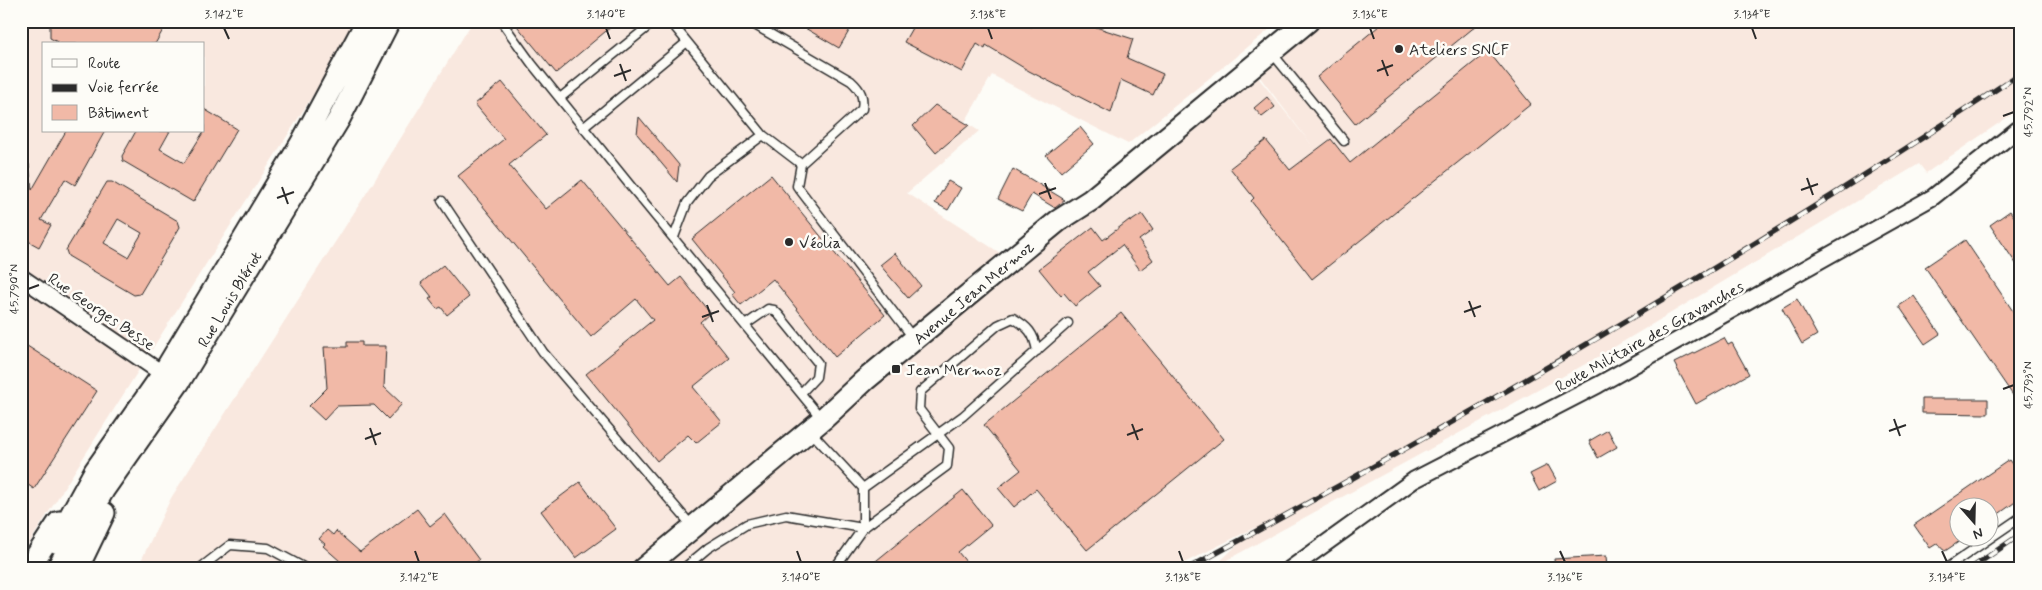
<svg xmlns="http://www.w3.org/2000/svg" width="2042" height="590" viewBox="0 0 2042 590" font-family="Mynerve,sans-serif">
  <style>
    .built { fill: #f9e8df; fill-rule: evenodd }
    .building { fill: #f1b9a7; stroke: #2b2b2b; fill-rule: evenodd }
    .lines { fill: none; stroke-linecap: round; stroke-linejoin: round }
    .lane-casing { stroke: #2b2b2b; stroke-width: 11 }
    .street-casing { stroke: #2b2b2b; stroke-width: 19 }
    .secondary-casing { stroke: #2b2b2b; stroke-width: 25 }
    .lane { stroke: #fdfcf7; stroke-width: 8 }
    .street { stroke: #fdfcf7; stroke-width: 15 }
    .secondary { stroke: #fdfcf7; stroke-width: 21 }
    .rail-casing { stroke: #2b2b2b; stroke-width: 5.5 }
    .rail { stroke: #fdfcf7; stroke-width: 4; stroke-dasharray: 11; stroke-linecap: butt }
    .ticks { fill: none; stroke: #2b2b2b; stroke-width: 2 }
    .poi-dot { fill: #2b2b2b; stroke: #fdfcf7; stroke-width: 2 }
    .labels { text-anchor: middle; stroke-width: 5; stroke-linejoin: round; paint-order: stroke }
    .poi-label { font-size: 16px; fill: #2b2b2b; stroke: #fdfcf7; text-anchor: start }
    .street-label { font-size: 16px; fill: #2b2b2b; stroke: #fdfcf7 }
    .neatline { fill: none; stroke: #2b2b2b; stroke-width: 2 }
    .ticks-label { font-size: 12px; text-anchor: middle; fill: #2b2b2b }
  </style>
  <rect width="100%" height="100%" fill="#fdfcf7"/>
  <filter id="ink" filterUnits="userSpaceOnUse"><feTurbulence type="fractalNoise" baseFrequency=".02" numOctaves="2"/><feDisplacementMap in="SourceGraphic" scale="10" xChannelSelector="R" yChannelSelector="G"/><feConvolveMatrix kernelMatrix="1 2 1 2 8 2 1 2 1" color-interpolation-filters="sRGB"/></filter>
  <g filter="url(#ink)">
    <path class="built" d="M21,21h333l-34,63 -299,472zM44,44h160v87h-160z
      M473,21h807l-152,123 -136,-69 -27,47 14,9 -72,62 104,67 238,-194 65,82 -55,-72 67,-55h695v87l-95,65 -7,-9 -328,197 -377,206 42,-40 -84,42h-1035l34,-71 202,-315z"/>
    <path class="building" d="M50,21h118l-13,23h-94l-11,-6z
      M513,21h105l-62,52z
      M793,21h62l-16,27z
      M916,21h93l23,6 2,-6h43l56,18 -6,19 36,16 -10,21 -32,-15 -10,33 -82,-42 -43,-26 -1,4 -8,-5 -15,28 -58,-30z
      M1385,21h97l-127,103 -38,-47z
      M1488,51l43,53 -219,175 -61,-78 3,-3 -24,-30 36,-28 24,30 41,-31 19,24z
      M502,82l44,53 -37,30 37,44 36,-29 88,106 11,-9 29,36 -10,9 29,36 -36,29 29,35 -26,21 -8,-8 -31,26 -71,-87 67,-54 -17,-21 -45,38 -133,-161 46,-37 -29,-35z
      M1267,97l8,10 -13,10 -8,-9z
      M935,105l34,20 -33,28 -23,-27z
      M204,109l33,20 -44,73 -70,-41 -1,-5 14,-25h34l-10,18 24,14 20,-32z
      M639,117l40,48 -2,17 -40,-48z
      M1080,127l14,17 -33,28 -15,-17z
      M66,131h39l-30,54 -10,-6 -24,41 10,5 -12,22 -18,-10v-27l5,-9 -5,-2v-35h8l3,26z
      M1013,169l19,11 33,20 -10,8 -23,-14 -10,17 -24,-12z
      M771,175l114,140 -50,42 -62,-78 -32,26 -9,-11 3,-2 -43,-53z
      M948,181l13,7 -13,22 -13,-7z
      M107,182h5l66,39 2,6 -40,67 -6,1 -66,-39 -2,-6zM118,219l24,14 -14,24 -24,-14z
      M2010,211l11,16v44l-31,-46z
      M1142,214l11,16 -14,10 14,20 -13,10 -18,-25 -34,27 12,14 -25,20 -11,-13 -3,3 -22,-27 54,-42 10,13 26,-20 1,2z
      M1965,240l56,83v84l-96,-140z
      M895,253l26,33 -13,12 -28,-33z
      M443,265l26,32 -22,18 -6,-8 -4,2 -8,-10 3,-2 -11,-14z
      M1914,296l26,38 -15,10 -26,-38z
      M1797,299l20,36 -15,9 -20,-36z
      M1121,313l103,126 -137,111 -51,-61 -22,18 -16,-19 23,-18 -37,-45z
      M1724,338l4,7 4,-2 17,31 -53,30 -22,-41z
      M21,342l76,49 -63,98 -13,-9z
      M347,342h15v4h24l-2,41 18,17 -14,15 -14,-14 -37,1 -13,14 -15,-14 18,-18 -3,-41h23z
      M1922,399h66v15l-66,-1z
      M1608,430l9,17 -19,11 -9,-17z
      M2009,460l12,16v22l-31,22v-12h-30v33l-15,10 -7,-8 -8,5 -16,-23z
      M1548,465l9,16 -18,10 -9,-17z
      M580,482l36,47 -40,29 -35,-47z
      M963,490l28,35 -33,27 14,17h-106z
      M417,509l13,17 15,-12 34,46 -12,9h-118l-26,-23 2,-2 -6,-5 8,-9 6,5 3,-4 24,21z
      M1606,556l1,13h-52l-1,-10z"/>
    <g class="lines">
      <defs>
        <path id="lane" d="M501,21l31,43 97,120 192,234
          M670,21l93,114
          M748,21l103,60c10,9 13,16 11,28l-61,55 -4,22 117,153
          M1272,53l72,88
          M560,98l95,-77
          M583,128l104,-86
          M442,201l101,151 149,174
          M674,237l13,-34 21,-27 55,-41 38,29
          M745,325l23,-16 6,1 5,5 39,48 -2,14 -15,16
          M811,432l52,56v40l-29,41
          M863,488l100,-72 105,-93
          M199,569l31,-24 38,3 39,21
          M683,569l25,-21 39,-24 39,-9 77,13 84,-62 2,-18 -30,-39 1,-17 78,-67 15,-7c15,9 21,15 24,33
          M1945,569l76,-52"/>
        <path id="street" d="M21,277l142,97
          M1290,569l124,-89 184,-95 335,-188 88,-70"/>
        <path id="secondary" d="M56,542l39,-71 68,-97 138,-230 66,-123
          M28,569l31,-47
          M57,569l47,-80 75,-107 160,-263 50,-98
          M77,569l27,-56
          M643,569l180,-150 42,-39 193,-159 33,-21 217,-179"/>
      </defs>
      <use href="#lane" class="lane-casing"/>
      <use href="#street" class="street-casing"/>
      <use href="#secondary" class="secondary-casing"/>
      <use href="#lane" class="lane"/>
      <use href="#street" class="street"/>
      <use href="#secondary" class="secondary"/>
      <defs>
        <path id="rail" d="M1187,569c285,-154 565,-316 834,-496
          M1970,569l51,-35
          M2012,569l9,-6"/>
      </defs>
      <use href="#rail" class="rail-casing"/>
      <use href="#rail" class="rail"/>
    </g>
  </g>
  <path class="ticks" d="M224,28l5,11M606,28l4,11M988,28l4,11M1370,28l4,11M1752,28l4,11M1382,60l6,16M620,64l6,17M1377,71l16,-6M614,76l17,-6M2003,116l11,-4M1807,178l6,17M1045,183l6,16M282,187l6,17M1801,190l17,-6M1039,194l17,-6M277,198l17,-6M28,289l11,-4M1469,301l6,16M707,305l6,17M1464,312l17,-6M702,317l17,-6M2003,389l11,-4M1894,419l6,17M1132,424l6,16M370,428l6,17M1889,431l17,-6M1127,435l16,-6M365,439l16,-6M415,551l4,11M797,551l4,11M1179,551l4,11M1560,551l5,11M1942,551l5,11"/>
  <g class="poi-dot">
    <circle cx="1399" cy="49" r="5"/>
    <circle cx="789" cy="242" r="5"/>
    <rect x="891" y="364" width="10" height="10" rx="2.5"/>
  </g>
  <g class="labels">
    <g class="poi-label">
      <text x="1409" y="55">Ateliers SNCF</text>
      <text x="799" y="248">Véolia</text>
      <text x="906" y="375">Jean Mermoz</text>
    </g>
    <g class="street-label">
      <text transform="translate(973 292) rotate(-40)" y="6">Avenue Jean Mermoz</text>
      <text transform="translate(229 299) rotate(-59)" y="6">Rue Louis Blériot</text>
      <text transform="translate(102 311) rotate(34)" y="6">Rue Georges Besse</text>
      <text transform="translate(1649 336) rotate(-29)" y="6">Route Militaire des Gravanches</text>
    </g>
  </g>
  <rect width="2042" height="590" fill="none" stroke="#fdfcf7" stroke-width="55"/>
  <rect x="42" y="42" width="162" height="90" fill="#fdfcf7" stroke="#a9a8a5"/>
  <rect x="52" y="59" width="25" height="8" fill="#fdfcf7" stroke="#a9a8a5"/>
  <text x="88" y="68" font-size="15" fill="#2b2b2b">Route</text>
  <rect x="52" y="84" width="25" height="8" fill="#2b2b2b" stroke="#a9a8a5"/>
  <text x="88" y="92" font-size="15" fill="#2b2b2b">Voie ferrée</text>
  <rect x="52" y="105" width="25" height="15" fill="#f1b9a7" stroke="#a9a8a5"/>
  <text x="88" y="118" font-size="15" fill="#2b2b2b">Bâtiment</text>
  <g transform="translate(1974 522) rotate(160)"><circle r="24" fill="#fdfcf7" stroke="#a9a8a5"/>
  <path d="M0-4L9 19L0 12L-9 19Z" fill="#2b2b2b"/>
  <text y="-8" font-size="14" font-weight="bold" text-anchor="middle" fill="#2b2b2b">N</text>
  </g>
  <rect x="28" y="28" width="1986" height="534" class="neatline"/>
  <g class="ticks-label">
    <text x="224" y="18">3.142°E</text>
    <text x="606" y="18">3.140°E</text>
    <text x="988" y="18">3.138°E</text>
    <text x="1370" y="18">3.136°E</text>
    <text x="1752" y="18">3.134°E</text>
    <text transform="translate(2028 112) rotate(-90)" y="4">45.792°N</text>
    <text transform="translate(14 289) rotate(-90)" y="4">45.790°N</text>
    <text transform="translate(2028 385) rotate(-90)" y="4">45.793°N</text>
    <text x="419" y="581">3.142°E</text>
    <text x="801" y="581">3.140°E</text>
    <text x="1183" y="581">3.138°E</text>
    <text x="1565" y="581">3.136°E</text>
    <text x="1947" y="581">3.134°E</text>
  </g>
</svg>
